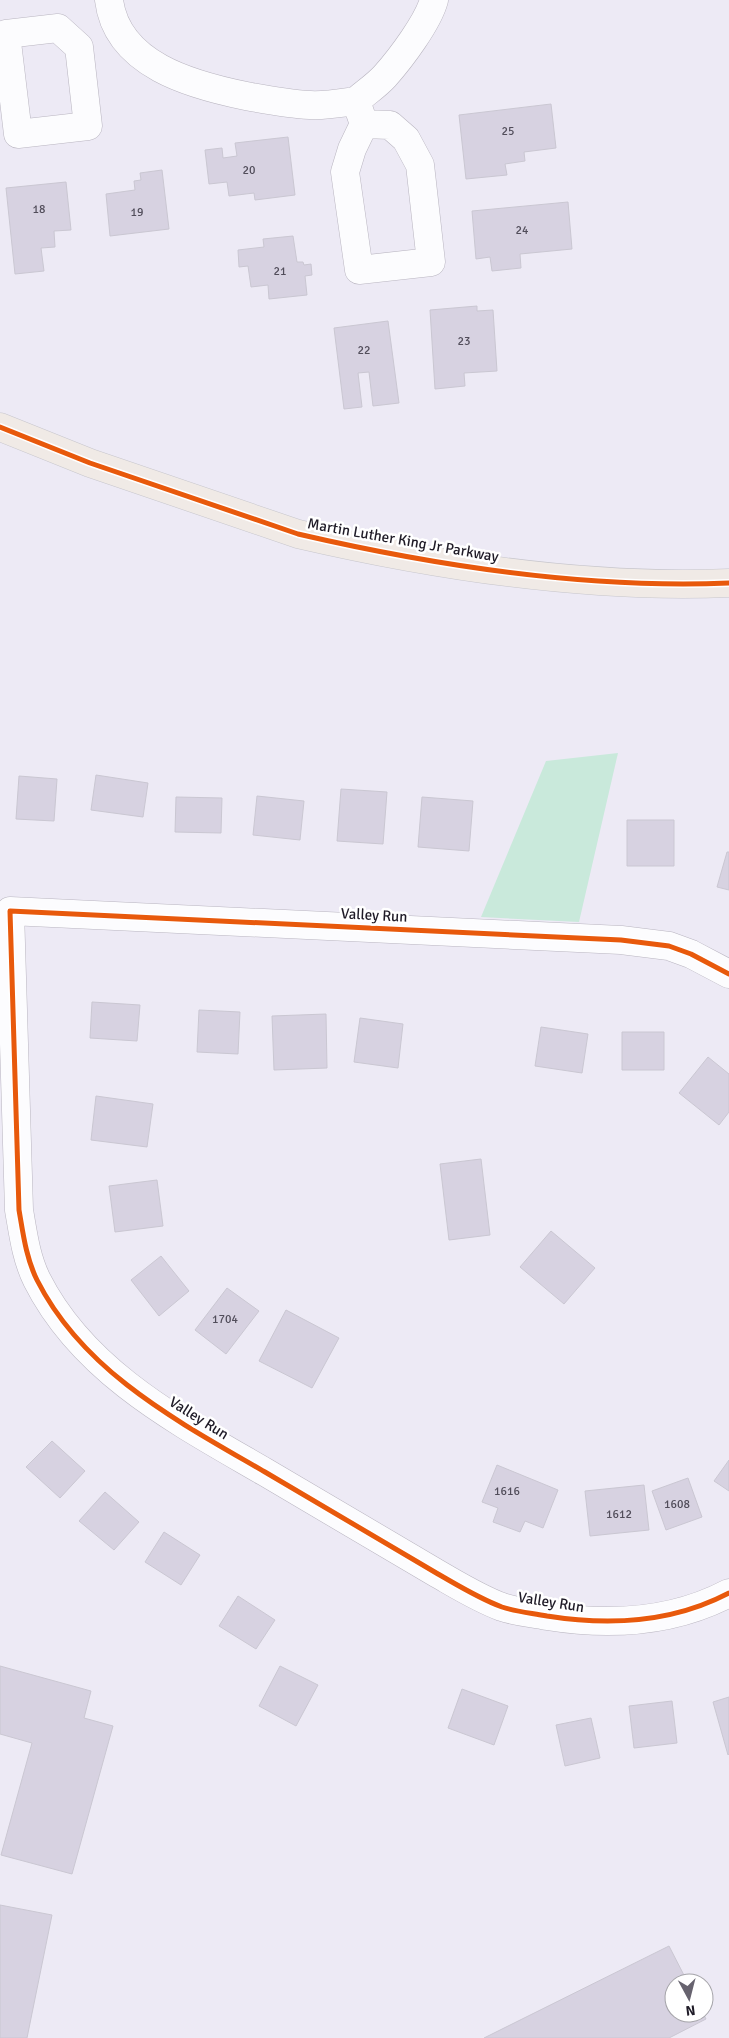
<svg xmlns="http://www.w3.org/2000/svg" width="729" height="2038" viewBox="0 0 729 2038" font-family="Signika,sans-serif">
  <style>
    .green { fill: #c9e9db }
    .building { fill: #d7d2e1; stroke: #cac7d2 }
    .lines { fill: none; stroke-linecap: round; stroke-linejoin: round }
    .minor-casing { stroke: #b9b5c0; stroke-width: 29 }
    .major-casing { stroke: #c7c6cc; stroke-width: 29 }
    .minor { stroke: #fcfcfe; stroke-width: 28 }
    .major { stroke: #f0eae6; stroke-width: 28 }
    .cycleway-casing { stroke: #fff; stroke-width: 8 }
    .cycleway { stroke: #e8590c; stroke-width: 5 }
    .labels { text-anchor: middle; stroke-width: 5; stroke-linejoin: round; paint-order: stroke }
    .number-label { font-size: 12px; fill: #514d5a }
    .street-label { font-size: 15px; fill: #1f1b27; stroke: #fff }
  </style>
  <rect width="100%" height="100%" fill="#edeaf5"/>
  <path class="green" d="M618,753l-39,169 -98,-5 65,-156z"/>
  <path class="building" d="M551,104l5,44 -32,4 1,9 -20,3 2,11 -41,4 -7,-64z
    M288,137l7,58 -40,5 -1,-7 -25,3 -2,-14 -18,2 -4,-34 17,-2 1,10 14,-2 -2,-13z
    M162,170l7,59 -59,7 -4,-42 29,-4 -1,-9 7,-1 -1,-7z
    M66,182l5,48 -17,1 1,16 -14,1 3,23 -29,3 -9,-86z
    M568,202l4,47 -52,5 1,14 -29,3 -2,-14 -14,2 -4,-48z
    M293,236l4,26h6l1,3 7,-1 1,11 -7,1 2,19 -38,4 -1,-14 -17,2 -3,-21 -9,1 -1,-17 26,-3 -1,-8z
    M477,306v5l16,-1 4,61 -33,2 1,13 -30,3 -5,-79z
    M388,321l11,82 -26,3 -4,-34 -11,1 4,34 -18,2 -10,-81z
    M96,775l52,8 -5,34 -52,-7z
    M19,776l38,3 -3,42 -38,-2z
    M341,789l46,3 -4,52 -46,-3z
    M257,796l47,5 -4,39 -47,-5z
    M176,797l46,1 -1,35 -46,-1z
    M422,797l51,4 -4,50 -51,-4z
    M627,820h47v46h-47z
    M727,852h2v38l-12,-3z
    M92,1002l48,3 -3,36 -47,-3z
    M199,1010l41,2 -2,42 -41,-2z
    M326,1014l1,54 -53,2 -2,-54z
    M360,1018l43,6 -5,44 -44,-6z
    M541,1027l47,7 -6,39 -47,-7z
    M622,1032h42v38h-42z
    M708,1057l21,17v38l-10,13 -40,-32z
    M96,1096l57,8 -6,43 -56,-7z
    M481,1159l9,76 -41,5 -9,-76z
    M157,1180l6,46 -48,6 -6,-46z
    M551,1231l44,37 -31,36 -44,-37z
    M161,1256l28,35 -30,25 -28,-36z
    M227,1288l32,23 -33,43 -31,-24z
    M286,1310l53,28 -27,50 -53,-27z
    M52,1441l33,30 -25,27 -34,-31z
    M729,1460v31l-15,-10z
    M497,1465l61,25 -15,38 -18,-7 -5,11 -27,-10 5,-14 -16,-6z
    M688,1478l14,39 -36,13 -14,-39z
    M644,1485l5,45 -59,6 -5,-45z
    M105,1492l34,30 -25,28 -35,-29z
    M164,1532l36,23 -19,30 -36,-23z
    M238,1596l37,24 -19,29 -37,-23z
    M0,1666l91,25 -7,27 29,8 -41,148 -71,-19 31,-112 -32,-9z
    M280,1666l38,19 -22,41 -37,-20z
    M462,1689l46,17 -14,39 -46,-17z
    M729,1697v57l-1,1 -15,-53z
    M672,1701l5,42 -43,5 -5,-42z
    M591,1718l9,40 -35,8 -9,-41z
    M0,1905l52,10 -25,123h-27z
    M669,1946l19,37h-14v30h29l3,6 -37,19h-185z"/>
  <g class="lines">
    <defs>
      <path id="minor" d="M109,0c8,65 83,85 137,96 21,4 43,8 64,9 15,1 31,-2 46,-4l8,23
        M58,28l21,19 9,79 -70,8 -12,-100z
        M356,101c9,-8 21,-16 29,-25 16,-18 43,-54 49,-76
        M364,124l26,1 16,14 14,26 11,97 -72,8 -14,-98 7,-23z
        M729,974l-38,-20 -22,-8 -48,-6 -611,-29 9,299c4,23 7,48 18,70 47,93 142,142 228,192 57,34 115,68 173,102 21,12 42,25 64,33 15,5 30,6 45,9 62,10 125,7 182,-23"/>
      <path id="major" d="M0,427l90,36 208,71c138,32 289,55 431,49"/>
    </defs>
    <use href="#minor" class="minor-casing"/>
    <use href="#major" class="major-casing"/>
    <use href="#minor" class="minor"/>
    <use href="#major" class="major"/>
    <defs>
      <path id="cycleway" d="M0,427l90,36 208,71c138,32 289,55 431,49
        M729,974l-38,-20 -22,-8 -48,-6 -611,-29 9,299c4,23 7,48 18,70 47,93 142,142 228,192 57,34 115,68 173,102 21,12 42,25 64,33 15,5 30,6 45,9 62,10 125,7 182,-23"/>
    </defs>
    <use href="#cycleway" class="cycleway-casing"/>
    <use href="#cycleway" class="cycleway"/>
  </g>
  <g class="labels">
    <g class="number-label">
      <text x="508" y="135">25</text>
      <text x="249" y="174">20</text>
      <text x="39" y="213">18</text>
      <text x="137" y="216">19</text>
      <text x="522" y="234">24</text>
      <text x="280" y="275">21</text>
      <text x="464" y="345">23</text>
      <text x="364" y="354">22</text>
      <text x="225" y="1323">1704</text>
      <text x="507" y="1495">1616</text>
      <text x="677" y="1508">1608</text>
      <text x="619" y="1518">1612</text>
    </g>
    <g class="street-label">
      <text transform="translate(403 540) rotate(10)" y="5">Martin Luther King Jr Parkway</text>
      <text transform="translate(374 915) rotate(3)" y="5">Valley Run</text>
      <text transform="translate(199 1418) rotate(32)" y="5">Valley Run</text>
      <text transform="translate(551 1602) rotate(9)" y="5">Valley Run</text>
    </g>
  </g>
  <g transform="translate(689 1998) rotate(173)"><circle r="24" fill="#ffffff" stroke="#a5a4a9"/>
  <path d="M0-4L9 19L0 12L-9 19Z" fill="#67636f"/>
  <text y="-8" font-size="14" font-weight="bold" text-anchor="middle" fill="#1f1b27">N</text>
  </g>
</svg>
